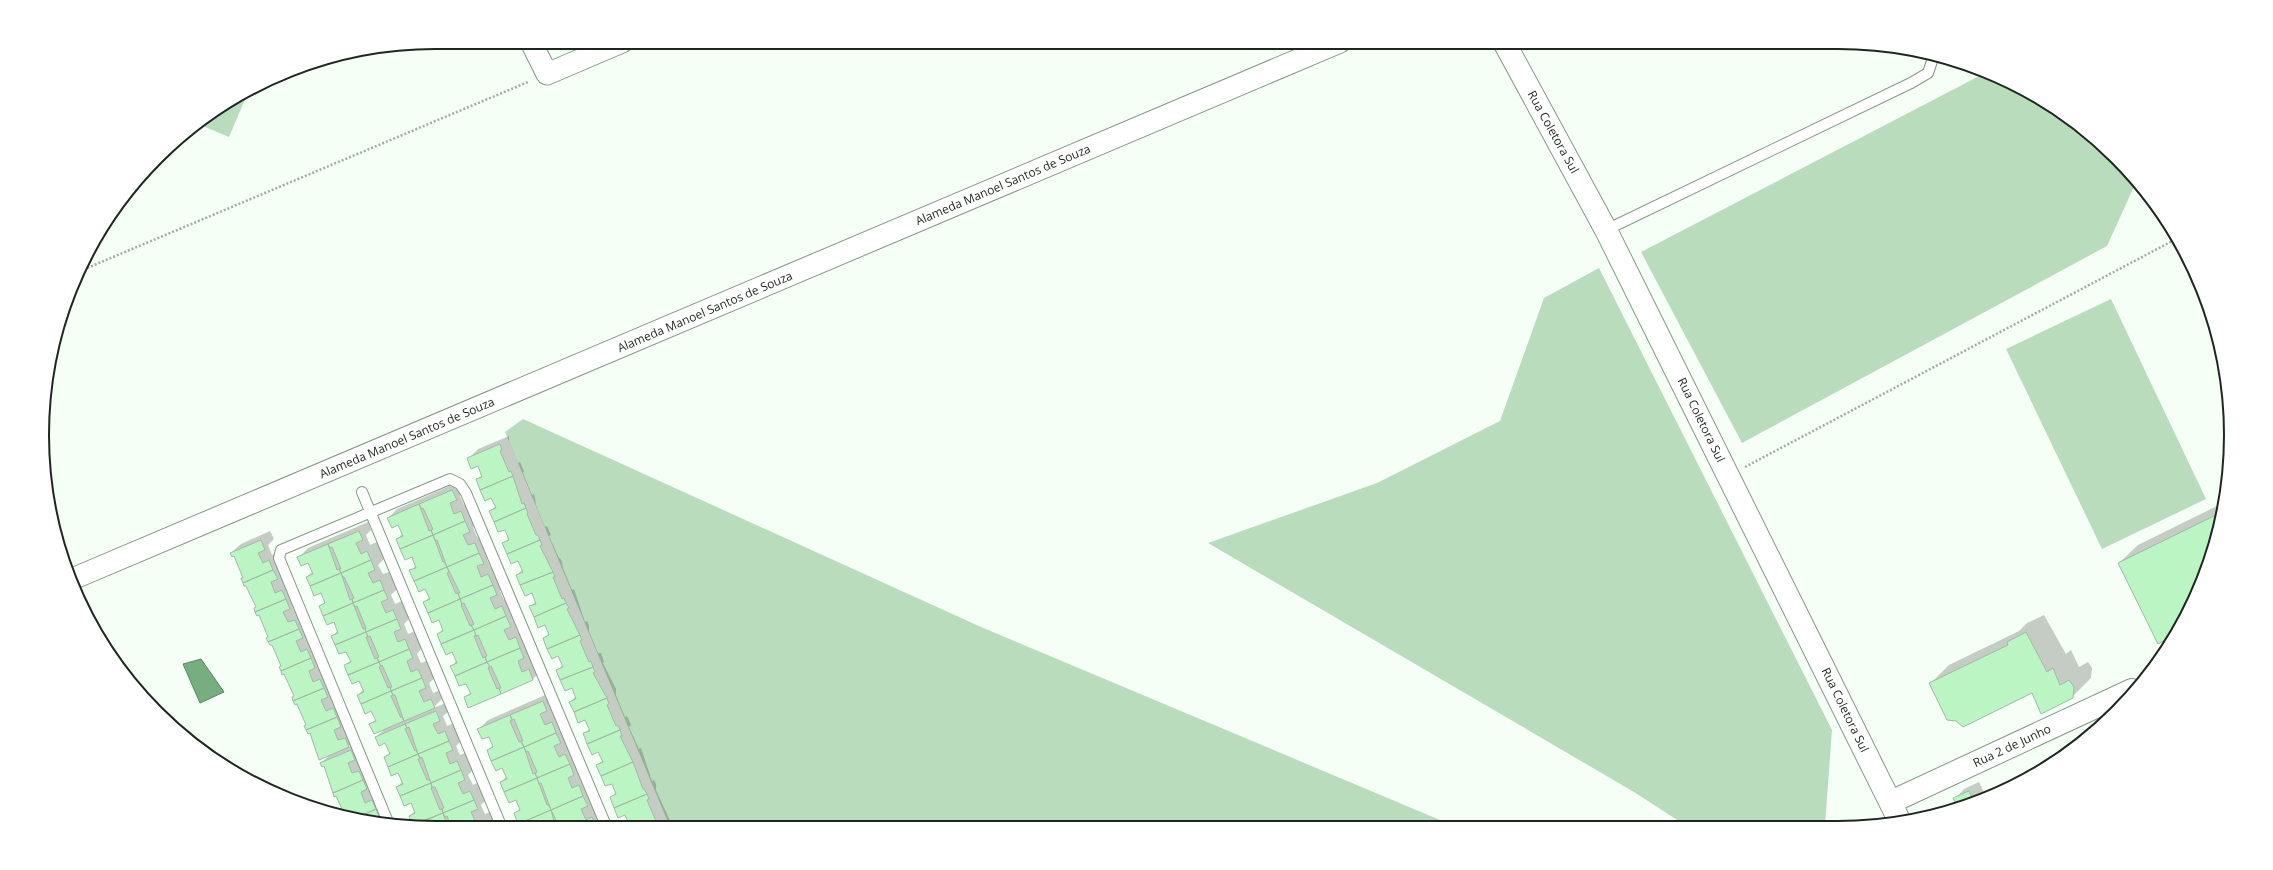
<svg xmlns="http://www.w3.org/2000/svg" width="2273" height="870" viewBox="0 0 2273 870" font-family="'Open Sans',sans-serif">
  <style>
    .green { fill: #b9dcbd }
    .water { fill: #76ae7f; stroke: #5c8662 }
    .shadow { fill: #0003 }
    .building { fill: #bbf5c3; stroke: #a2baa5 }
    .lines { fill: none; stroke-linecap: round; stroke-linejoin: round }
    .service-casing { stroke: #839985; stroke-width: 12 }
    .minor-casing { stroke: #839985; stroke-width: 23 }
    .tertiary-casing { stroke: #839985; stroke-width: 24 }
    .path { stroke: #a2aca3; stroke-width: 2.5; stroke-dasharray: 2 2; stroke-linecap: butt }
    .service { stroke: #fff; stroke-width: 10 }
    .minor { stroke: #fff; stroke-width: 21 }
    .tertiary { stroke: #fff; stroke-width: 22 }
    .labels { text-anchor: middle; stroke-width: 4; stroke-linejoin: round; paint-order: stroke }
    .street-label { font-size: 12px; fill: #1e271f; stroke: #fff }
    .rim { fill: none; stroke: #1e271f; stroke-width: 2 }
  </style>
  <rect width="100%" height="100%" fill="#f5fff6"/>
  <path class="green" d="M1985,73l27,10 65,40 60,57 -30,66 -365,197 -101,-191z
    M249,90l-20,47 -31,-13 41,-29z
    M1599,268l233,462 -7,95h-140l-51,-33 -426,-249 169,-60 123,-62 44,-123z
    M2111,299l95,200 -104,50 -96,-200z
    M523,419l458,208 459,193 4,6 -774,1 -165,-395z"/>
  <path class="water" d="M201,659l23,33 -24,11 -17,-39z"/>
  <path class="shadow" d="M509,436v5l9,22 2,-1 4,9 -1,2 9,22 2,-1 1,4 1,7 9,22 2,-1 4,9 -2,1 10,22h1l2,4 1,6 9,22 2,-1 11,33 2,-1 2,4v6l9,22h3l3,9 -1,1 13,26v6l9,22 2,-1 4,9 -2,2 10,22 2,-1 11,33 2,-1 2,4v6l17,37 -48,1 5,-5 -4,-9 -15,-17 5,-5 -3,-10 -16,-17 6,-5 -4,-9 -15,-17 6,-6 -4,-9 -16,-17 6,-6 -4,-9 -15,-17 6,-5 -4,-10 -15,-16 5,-6 -4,-10 -15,-16 6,-6 -4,-9 -15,-17 6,-6 -4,-9 -15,-17 5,-5 -4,-10 -15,-17 6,-5 -4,-9 -15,-17 6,-6 -4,-9 -11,-6 10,-10z
    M461,481l5,9 -6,6 4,9 7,-3 8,20 -6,5 4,10 7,-3 9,19 -6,6 4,9 7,-2 8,19 -6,6 4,9 7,-3 9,20 -6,5 4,10 7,-3 8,19 -5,6 4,9 7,-3 3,10 -9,9 -64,27 -4,-9 6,-5 -5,-10 -14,-16 5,-6 -4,-9 -15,-17 5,-5 -4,-10 -15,-17 6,-5 -4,-10 -15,-16 5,-6 -4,-9 -15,-17 6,-6 -4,-9 -11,-6 9,-9z
    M2223,503l-5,34 -99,26 19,-18z
    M368,522l3,8 -5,5 4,10 7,-3 7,17 -6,6 5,9 6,-2 8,17 -6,6 4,9 7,-3 7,18 -5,5 4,10 7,-3 7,17 -5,6 4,9 7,-3 7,18 -6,5 4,10 7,-3 4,7 -11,11 13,-5 3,8 -6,5 4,10 7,-3 8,17 -6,6 4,9 7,-3 7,17 -6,6 5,10 6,-3 8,17 -6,6 4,9 7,-3 7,17h-64l-21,-3 -4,-9 5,-5 -4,-10 -14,-14 6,-6 -4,-9 -14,-14 5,-6 -4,-10 -10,-5 10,-9 -15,-4 5,-5 -4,-10 -14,-14 6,-6 -4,-9 -15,-14 6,-6 -4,-10 -14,-14 5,-6 -4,-9 -14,-15 6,-5 -4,-10 -15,-14 6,-6 -4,-9 -10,-5 9,-9z
    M270,531l4,8 -6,6 4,10 7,-3 79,184 -10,11 12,-5 4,7 -6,6 4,10 7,-3 7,17 -5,6 4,9 6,-3 8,18 -6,5 3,8 -40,-6 -22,-51 -3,-2 10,-9 -24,-29 -9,-23 -5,-5 2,-2 -48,-110 -5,-6 2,-2 -10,-22 -3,-2 10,-9z
    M2044,615l22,39 5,-4 8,17 9,-5 4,6 -1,10 -19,19 -141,-14 18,-18 70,-34 8,-8z
    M552,692l4,9 -6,6 5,9 6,-3 49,115h-89l-6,-14 5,-6 -4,-10 -15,-16 6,-6 -4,-9 -15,-17 5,-5 -4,-10 -10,-6 9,-9z
    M1979,782l8,17 -29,7 -3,-7 9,-10z"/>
  <path class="building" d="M500,444l2,6 -2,1 9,21 2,-1 2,5 -33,14 -4,-11 6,-2 -4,-11 -7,3 -4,-11z
    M513,476l9,28 2,-1 2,5 -32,14 -5,-11 7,-3 -5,-10 -6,3 -5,-11z
    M452,490l5,10 -7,3 4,11 7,-3 4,10 -32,14 -2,-5 2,-1 -10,-21 -1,1 -3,-5z
    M419,504l10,27 2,-1 2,5 -33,14 -4,-10 7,-3 -5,-11 -6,3 -5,-10z
    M526,508l2,5 -1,1 9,21h2l2,5 -33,14 -5,-11 7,-3 -4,-10 -7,2 -4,-10z
    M2222,512l-4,25 -27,72 -15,25 -18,10 -40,-81z
    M465,521l5,11 -7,3 5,10 7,-2 4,10 -32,14 -10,-27h-2l-2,-5z
    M359,531l4,9 -7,3 5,11 6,-3 4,9 -30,13 -2,-4h2l-9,-22 -2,1 -2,-4z
    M433,535l10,27h1l3,5 -33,14 -5,-11 7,-2 -4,-11 -7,3 -5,-11z
    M261,540l4,10 -7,3 5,10 6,-3 4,10 -30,13 -2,-5h2l-9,-22 -2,1 -2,-4z
    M540,540l2,5 -2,1 13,26 -33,13 -4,-10 7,-3 -5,-11 -7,3 -4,-10z
    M328,544l9,26 2,-1 2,4 -31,13 -4,-9 7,-3 -5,-11 -7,3 -4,-9z
    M479,553l5,11 -7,2 4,11 7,-3 5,11 -33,14 -2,-6h2l-13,-26z
    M371,560l4,10 -7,3 5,10 7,-3 4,10 -31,13 -1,-4 2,-1 -10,-21h-1l-2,-4z
    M447,567l2,5 -2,1 9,21 2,-1 2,6 -32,14 -5,-11 7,-3 -5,-10 -6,3 -5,-11z
    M273,570l5,9 -7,3 4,11 7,-3 4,9 -31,13 -1,-4 2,-1 -10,-21h-2l-1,-3z
    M553,572l2,5h-2l9,22 2,-1 2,5 -32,14 -5,-11 7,-2 -4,-11 -7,3 -5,-11z
    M341,573l9,27 2,-1 1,4 -30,13 -4,-10 6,-3 -4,-10 -7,3 -4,-10z
    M493,585l4,10 -7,3 5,11 7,-3 4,10 -32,14 -3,-5 3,-1 -10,-21 -2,1 -2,-5z
    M384,590l4,9 -7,3 5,11 7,-3 4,9 -31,13 -1,-3 1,-1 -9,-22 -2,1 -2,-4z
    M286,599l4,10 -7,3 5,10 7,-2 4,9 -31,13 -2,-4 2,-1 -9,-22 -2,1 -2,-4z
    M460,599l2,5 -1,1 9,21 1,-1 3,5 -33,14 -4,-10 6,-3 -4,-11 -7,3 -4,-10z
    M353,603l10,26h2l1,3 -31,13 -4,-9 7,-3 -4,-11 -7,3 -4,-9z
    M566,603l3,5 -2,1 13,26 -33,14 -4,-11 6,-3 -4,-10 -7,3 -4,-11z
    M506,616l5,11 -7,3 5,10 7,-3 4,11 -33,14 -2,-5 2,-1 -9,-21 -2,1 -2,-6z
    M397,619l4,10 -7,3 4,10 7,-3 4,10 -30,13 -2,-4 2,-1 -9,-21 -2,1 -2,-5z
    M299,629l4,9 -7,3 5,11 6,-3 4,9 -30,13 -2,-4 2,-1 -9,-21h-2l-2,-3z
    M474,630l2,6h-2l9,22 2,-1 2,5 -32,14 -5,-10 7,-3 -5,-11 -6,3 -5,-11z
    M366,632l2,5h-2l9,22 2,-1 2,4 -31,13 -4,-10 7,-3 -5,-10 -7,2 -4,-9z
    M2026,632l21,40 6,-4 7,17 9,-5 5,7 -1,11 -32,16 -9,-21 -69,34 -7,-6 -9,-1 -18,-37 79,-38 -1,-3z
    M580,635l2,5 -2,1 9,21 2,-1 2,6 -33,13 -4,-10 7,-3 -5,-11 -6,3 -5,-10z
    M520,648l4,10 -6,3 4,11 7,-3 4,11 -32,14 -2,-6h2l-10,-22 -1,1 -3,-5z
    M409,649l4,9 -6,3 4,11 7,-3 4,9 -31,13 -1,-4h2l-10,-22 -1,1 -2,-4z
    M311,658l4,10 -6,3 4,11 7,-3 4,9 -31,13 -1,-4 2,-1 -10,-22 -2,1 -1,-4z
    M379,662l2,4 -2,1 9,21 2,-1 1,4 -30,13 -4,-9 7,-3 -5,-11 -7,3 -4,-9z
    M487,662l3,5 -2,1 9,21 2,-1 2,6 -33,14 -4,-11 7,-3 -5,-10 -7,2 -4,-10z
    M593,667l2,5 -2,1 14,25 -33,14 -5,-10 7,-3 -4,-11 -7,3 -5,-11z
    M422,678l4,10 -7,3 5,11 7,-3 4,9 -31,13 -9,-26h-2l-2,-4z
    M324,688l4,9 -7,3 5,11 7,-3 4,9 -31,13 -2,-4 2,-1 -9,-21 -2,1 -2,-4z
    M391,691l2,4 -2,1 10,22 1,-1 2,4 -30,13 -5,-10 7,-3 -5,-10 -6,3 -4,-10z
    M607,698l2,6 -2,1 9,21 2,-1 2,5 -33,14 -4,-11 7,-2 -5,-11 -7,3 -4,-11z
    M543,701l4,10 -7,3 5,11 7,-3 4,11 -32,14 -3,-6h2l-9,-22 -2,1 -2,-5z
    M436,711l4,10 -7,3 5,10 7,-3 4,10 -31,13 -9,-27 -2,1 -2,-4z
    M510,715l2,5 -2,1 9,21 2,-1 3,6 -33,14 -4,-11 6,-3 -4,-10 -7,2 -5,-10z
    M337,717l4,10 -7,3 4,10 7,-2 4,9 -30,13 -9,-27 -2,1 -2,-4z
    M405,724l2,4 -2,1 10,22 1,-1 2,4 -30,13 -4,-10 6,-3 -5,-11 -6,3 -4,-9z
    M620,730l2,6h-2l13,26 -32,14 -5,-11 7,-3 -5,-10 -6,3 -5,-11z
    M556,733l5,10 -7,3 5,11 6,-3 5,10 -33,14 -2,-5 2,-1 -9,-21 -2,1 -2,-5z
    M449,741l4,9 -7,3 4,11 7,-3 4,9 -30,13 -9,-26 -2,1 -2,-4z
    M524,747l9,27 2,-1 2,5 -33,14 -4,-10 7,-3 -5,-11 -6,3 -5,-10z
    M351,750l4,10 -7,3 4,10 7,-2 4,9 -30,13 -9,-27 -2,1 -2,-4z
    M418,754l2,4 -2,1 9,21 2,-1 2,4 -31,13 -4,-9 7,-3 -5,-11 -7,3 -3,-9z
    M633,762l10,27h1l3,5 -33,14 -4,-11 6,-3 -4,-10 -7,2 -4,-10z
    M570,764l4,11 -6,3 4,10 7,-3 4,11 -32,14 -10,-27 -2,1 -2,-6z
    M461,770l4,10 -7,3 5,11 7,-3 4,9 -31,13 -1,-4 2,-1 -9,-21h-3l-1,-4z
    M537,778l10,27h2l2,5 -33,14 -4,-11 6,-3 -4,-10 -7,3 -5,-11z
    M363,780l4,9 -6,3 4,11 7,-3 4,9 -20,9 -11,-2 -9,-20 -2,1 -1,-4z
    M431,783l1,4 -1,1 9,22 2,-1 1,4 -31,12 -3,-9 6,-3 -4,-10 -7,3 -4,-10z
    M1969,791l5,11 -17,4 -4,-8z
    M647,794l2,5 -2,1 9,21 2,-1 2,5 -5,2 -30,1 5,-2 -5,-11 -7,3 -4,-10z
    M583,796l5,10 -7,3 5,11 6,-3 5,11h-37l-9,-18z
    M474,800l4,9 -7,3 5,11 7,-3 3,8h-34l-5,-12 -2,1 -2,-4z
    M376,809l4,10 -3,1 -21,-2z
    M551,810l5,18h-36l-2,-4z
    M443,813l5,15 -34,-3z"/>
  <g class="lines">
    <defs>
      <path id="service" d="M1606,230l305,-147 17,-10 6,-18
        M362,492l140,336
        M388,822l-109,-264 2,-8 169,-71 10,5 6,9 141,335"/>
      <path id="minor" d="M531,42l16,32 75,-32
        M70,580l1270,-538"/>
      <path id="tertiary" d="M1504,42l102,188 294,592
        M1891,802l241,-112"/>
    </defs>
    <use href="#service" class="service-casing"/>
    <use href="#minor" class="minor-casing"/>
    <use href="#tertiary" class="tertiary-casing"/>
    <path class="path" d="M80,271l448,-189
      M1745,467l433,-229"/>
    <use href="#service" class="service"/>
    <use href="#minor" class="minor"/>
    <use href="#tertiary" class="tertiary"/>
  </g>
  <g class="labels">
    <g class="street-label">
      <text transform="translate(1553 132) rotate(61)" y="4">Rua Coletora Sul</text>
      <text transform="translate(1003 185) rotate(-23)" y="4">Alameda Manoel Santos de Souza</text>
      <text transform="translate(705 312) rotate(-23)" y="4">Alameda Manoel Santos de Souza</text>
      <text transform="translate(1701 420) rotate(64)" y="4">Rua Coletora Sul</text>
      <text transform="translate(407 438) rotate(-23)" y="4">Alameda Manoel Santos de Souza</text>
      <text transform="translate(1845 710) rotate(64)" y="4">Rua Coletora Sul</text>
      <text transform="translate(2012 746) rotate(-25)" y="4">Rua 2 de Junho</text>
    </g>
  </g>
  <path d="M0 0H2273V870H0ZM435 49H1838A386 386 0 0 1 2224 435V435A386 386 0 0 1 1838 821H435A386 386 0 0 1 49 435V435A386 386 0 0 1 435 49Z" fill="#fff" fill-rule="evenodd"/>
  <path class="rim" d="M435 49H1838A386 386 0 0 1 2224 435V435A386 386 0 0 1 1838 821H435A386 386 0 0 1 49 435V435A386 386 0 0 1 435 49Z"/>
</svg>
